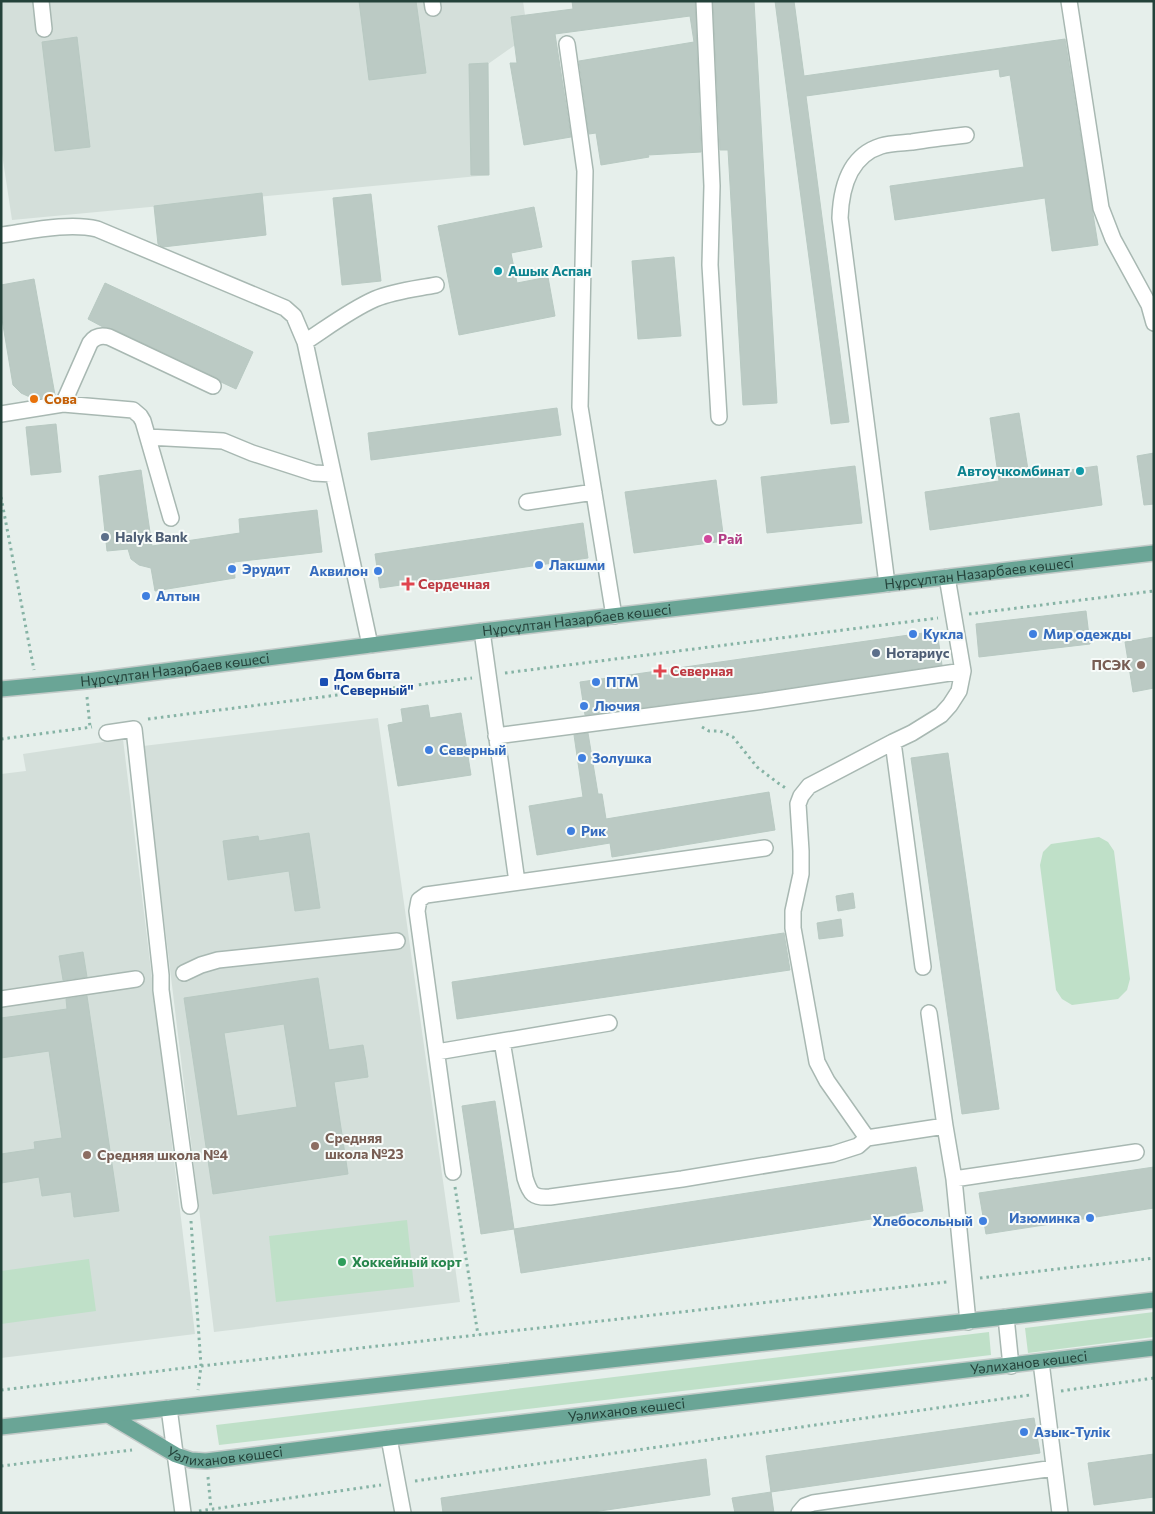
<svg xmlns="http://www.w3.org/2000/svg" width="1155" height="1514" viewBox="0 0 1155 1514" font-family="Commissioner,sans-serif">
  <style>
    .built { fill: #d4dfda }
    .green { fill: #bfe0c8 }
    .building { fill: #bbcac4; stroke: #b8c9c2; fill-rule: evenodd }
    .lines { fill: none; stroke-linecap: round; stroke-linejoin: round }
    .minor-casing { stroke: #a8b8b2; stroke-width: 18 }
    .major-casing { stroke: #c2cac8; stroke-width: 18 }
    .path { stroke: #86b3a5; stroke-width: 3; stroke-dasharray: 2.5 4; stroke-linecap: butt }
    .minor { stroke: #fff; stroke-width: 15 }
    .major { stroke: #6aa596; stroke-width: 15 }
    .culture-dot { fill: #0f9aa8; stroke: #f7fbf9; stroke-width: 2 }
    .food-dot { fill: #e8710a; stroke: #f7fbf9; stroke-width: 2 }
    .service-dot { fill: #5c6f8a; stroke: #f7fbf9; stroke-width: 2 }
    .hotel-dot { fill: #d1479c; stroke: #f7fbf9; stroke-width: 2 }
    .shop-dot { fill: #3f7fe0; stroke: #f7fbf9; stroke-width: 2 }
    .health-dot { fill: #e0444e; stroke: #f7fbf9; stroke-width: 2 }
    .education-dot { fill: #8d6e63; stroke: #f7fbf9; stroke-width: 2 }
    .transit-dot { fill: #1a4fb4; stroke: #f7fbf9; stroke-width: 2 }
    .leisure-dot { fill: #2e9e5b; stroke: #f7fbf9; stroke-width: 2 }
    .labels { text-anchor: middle; stroke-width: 4; stroke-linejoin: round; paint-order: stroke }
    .culture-label { font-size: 14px; font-weight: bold; fill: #0d838f; stroke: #f7fbf9; text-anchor: start }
    .food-label { font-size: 14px; font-weight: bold; fill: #c56008; stroke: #f7fbf9; text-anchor: start }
    .service-label { font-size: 14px; font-weight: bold; fill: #4e5e75; stroke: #f7fbf9; text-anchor: start }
    .hotel-label { font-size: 14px; font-weight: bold; fill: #b23c85; stroke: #f7fbf9; text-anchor: start }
    .shop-label { font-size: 14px; font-weight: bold; fill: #366cbe; stroke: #f7fbf9; text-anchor: start }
    .street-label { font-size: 14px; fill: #24423a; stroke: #f7fbf9 }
    .health-label { font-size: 14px; font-weight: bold; fill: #be3a42; stroke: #f7fbf9; text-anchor: start }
    .education-label { font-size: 14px; font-weight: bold; fill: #785e54; stroke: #f7fbf9; text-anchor: start }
    .transit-label { font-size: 14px; font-weight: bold; fill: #164399; stroke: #f7fbf9; text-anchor: start }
    .leisure-label { font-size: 14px; font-weight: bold; fill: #27864d; stroke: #f7fbf9; text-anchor: start }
  </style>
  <rect width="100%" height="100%" fill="#e6efeb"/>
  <path class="built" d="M1,1h522l5,35 -40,28 1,111 -477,45 -11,-73z
    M378,718l82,584 -246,30 -71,-586z
    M123,739l72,595 -194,24v-584l25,-3 -3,-17z"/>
  <path class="green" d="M1099,837l9,5 6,9 16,128 -3,11 -9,9 -46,6 -10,-6 -6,-9 -16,-125 3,-13 8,-8z
    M407,1220l7,67 -138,15 -7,-66z
    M89,1259l7,52 -95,13v-53z
    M1154,1312v25l-126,16 -3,-25z
    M989,1332l2,23 -772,90 -3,-20z"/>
  <path class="building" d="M359,1h57l10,72 -57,7z
    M572,1h123l6,151 -53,3 1,2 -48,8 -5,-32 -7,1 -10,-73 115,-19 -4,-26 -135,18 16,103 -47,8 -14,-82h7l-6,-46 62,-8z
    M713,1h41l23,402 -34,2 -15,-255h-8z
    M775,1h19l10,75 261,-37 33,206 -46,6 -7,-53 -150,22 -5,-34 134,-19 -14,-92 -10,2 -1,-8 -193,27 43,326 -18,2z
    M77,37l13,110 -35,4 -13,-109z
    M488,63l1,112h-18l-2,-111z
    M262,193l4,42 -103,12 -5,-3 -4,-38z
    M371,194l10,87 -39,4 -9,-87z
    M534,207l8,40 -31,6 6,30 31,-6 7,39 -96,19 -21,-109z
    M674,257l7,79 -43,3 -6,-78z
    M34,279l21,116 -21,4 -13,-6 -8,-8 -12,-72v-28z
    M105,283l148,69 -17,37 -15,-7 -4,-4 -104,-49 -10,-2 -15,-8z
    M557,408l4,27 -190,25 -3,-27z
    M1019,413l10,63 68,-10 5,39 -172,25 -5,-38 74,-11 -9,-63z
    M56,424l5,48 -30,3 -5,-48z
    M1154,453v51l-10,1 -7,-49z
    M855,466l7,57 -95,10 -6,-56z
    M141,470l11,76 88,-13 -1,-14 78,-9 5,42 -88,10 1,16 -80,13 -4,-23 -12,-3 -8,-6 -3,-10 -21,2 -8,-75z
    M716,480l8,61 -90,12 -9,-61z
    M583,523l5,35 -208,30 -5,-34z
    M1086,611l4,33 -111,13 -3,-33z
    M937,631l5,34 -187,28 -170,22 -5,-33z
    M1154,637v51l-21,4 -8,-50z
    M428,705l2,13 31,-5 10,62 -73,11 -10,-61 15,-3 -2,-13z
    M588,733l10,61h4l4,25 163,-27 6,38 -163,27 -2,-14 -73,12 -8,-49 54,-9 -9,-62z
    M948,753l51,356 -37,5 -51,-356z
    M309,833l11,75 -25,3 -6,-40 -61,9 -5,-39 35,-5 1,5z
    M853,893l2,15 -17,3 -2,-15z
    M841,919l2,17 -24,3 -2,-16z
    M784,933l6,37 -333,49 -5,-37z
    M83,952l4,25 -24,3 -4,-24z
    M318,978l11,72 34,-5 3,17 2,15 -34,5 14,92 -135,20 -29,-196zM284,1024l13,83 -60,9 -13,-83z
    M87,996l32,215 -45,6 -3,-25 -29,4 -3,-19 -38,6v-29l34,-5 -1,-7 28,-4 -13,-87 -48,7v-40l66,-9 -1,-10z
    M495,1101l19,128 -33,5 -19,-128z
    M916,1167l7,44 -402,62 -7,-44z
    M1154,1167v41l-168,26 -7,-41z
    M1034,1418l6,35 -269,39 -5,-36z
    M1154,1454v43l-60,8 -6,-42z
    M706,1459l4,36 -124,18h-143l-2,-15z
    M771,1492l3,21h-39l-3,-15z"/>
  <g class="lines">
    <defs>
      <path id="minor" d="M41,1l3,28
        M432,1l1,7
        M704,1l8,185 -2,79 9,152
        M1069,1l32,207 12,31 36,66 5,18
        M567,44l18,127 -5,236 34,209
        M1,235c29,-4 68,-13 96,-6l188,79 9,8 11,26 65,303
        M305,342c23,-15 45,-32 70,-43 19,-8 40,-10 61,-14
        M63,404l27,-61c5,-7 12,-8 19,-6l104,49
        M1,414l62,-10 70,6 7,6 3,5 28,97
        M148,437l75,4 29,12 62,20 18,1
        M527,502l67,-10
        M887,584l-47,-366c1,-30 9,-62 41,-72 9,-3 21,-3 31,-4 18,-3 36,-5 54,-7
        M482,631l35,251
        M107,733l27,-4 27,246v15l29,216
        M496,736l260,-34 207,-31
        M893,742l30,225
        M184,973l17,-8 17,-5 179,-19
        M1,999l135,-20
        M929,1013l16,113
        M502,1041l23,137c5,16 8,20 25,19l132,-18 151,-25 25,-8 9,-8 78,-12 9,53 14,143
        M437,1052l172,-29
        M867,1138l-40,-57 -10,-19 -24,-134v-17l8,-37v-23l-3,-47 3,-8 8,-10 84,-44 19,-9 29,-18 9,-10 9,-14 4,-20 -16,-94
        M453,1172l-36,-261 2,-11 7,-5 339,-47
        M954,1179l182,-27
        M1006,1317l5,49
        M1041,1362l19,151
        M169,1408l14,105
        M389,1438l14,75
        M799,1513l6,-7 8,-3 241,-35"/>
      <g id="major">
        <path id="s1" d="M1,689l85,-8 396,-50 672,-78"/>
        <path id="s2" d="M110,1416l66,39 15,5 15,1 183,-23 765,-90"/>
        <path d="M1,1427l168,-19 837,-91 148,-17"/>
      </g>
    </defs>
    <use href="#minor" class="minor-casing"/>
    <use href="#major" class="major-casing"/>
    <path class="path" d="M1,497l33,173
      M969,614l185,-23
      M505,673l433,-55
      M87,697l3,30
      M148,719l324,-41
      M702,727l7,4h11l13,6 24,30 21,16 9,6
      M1,739l91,-12
      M455,1187l23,148
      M191,1221l10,145 -3,24
      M980,1278l174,-20
      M1,1390l200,-24 746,-84
      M1061,1391l93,-13
      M1,1466l131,-16
      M208,1477l3,32
      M415,1481l615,-86
      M199,1511l182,-26"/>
    <use href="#minor" class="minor"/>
    <use href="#major" class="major"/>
  </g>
  <g class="culture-dot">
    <circle cx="498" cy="271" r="5"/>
    <circle cx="1080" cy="471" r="5"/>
  </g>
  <circle class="food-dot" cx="34" cy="399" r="5"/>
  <g class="service-dot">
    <circle cx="105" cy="537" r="5"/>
    <circle cx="876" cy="653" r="5"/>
  </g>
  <circle class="hotel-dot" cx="708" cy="539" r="5"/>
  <g class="shop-dot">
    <circle cx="539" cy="565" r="5"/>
    <circle cx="232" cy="569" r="5"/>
    <circle cx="378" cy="571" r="5"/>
    <circle cx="146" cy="596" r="5"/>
    <circle cx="913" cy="634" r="5"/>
    <circle cx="1033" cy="634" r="5"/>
    <circle cx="596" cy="682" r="5"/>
    <circle cx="584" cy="706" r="5"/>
    <circle cx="429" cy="750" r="5"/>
    <circle cx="582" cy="758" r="5"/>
    <circle cx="571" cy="831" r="5"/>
    <circle cx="1090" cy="1218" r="5"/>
    <circle cx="983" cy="1221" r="5"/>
    <circle cx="1024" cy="1432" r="5"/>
  </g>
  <g class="health-dot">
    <path d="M405.5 576.5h5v5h5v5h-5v5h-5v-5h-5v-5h5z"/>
    <path d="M657.5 663.5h5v5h5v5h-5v5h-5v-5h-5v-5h5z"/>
  </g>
  <g class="education-dot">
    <circle cx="1141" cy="665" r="5"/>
    <circle cx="315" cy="1146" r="5"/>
    <circle cx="87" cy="1155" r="5"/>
  </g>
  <rect class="transit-dot" x="319" y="677" width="10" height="10" rx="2.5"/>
  <circle class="leisure-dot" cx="342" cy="1262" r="5"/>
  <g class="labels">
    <g class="culture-label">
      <text x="508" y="276">Ашык Аспан</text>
      <text x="1070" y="476" text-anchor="end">Автоучкомбинат</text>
    </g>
    <g class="food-label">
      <text x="44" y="404">Сова</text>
    </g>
    <g class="service-label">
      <text x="115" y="542">Halyk Bank</text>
      <text x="886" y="658">Нотариус</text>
    </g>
    <g class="hotel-label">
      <text x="718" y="544">Рай</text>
    </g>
    <g class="shop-label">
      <text x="549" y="570">Лакшми</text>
      <text x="242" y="574">Эрудит</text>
      <text x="368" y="576" text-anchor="end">Аквилон</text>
      <text x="156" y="601">Алтын</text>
      <text x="923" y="639">Кукла</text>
      <text x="1043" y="639">Мир одежды</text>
      <text x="606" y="687">ПТМ</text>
      <text x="594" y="711">Лючия</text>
      <text x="439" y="755">Северный</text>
      <text x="592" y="763">Золушка</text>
      <text x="581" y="836">Рик</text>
      <text x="1080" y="1223" text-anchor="end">Изюминка</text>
      <text x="973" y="1226" text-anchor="end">Хлебосольный</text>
      <text x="1034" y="1437">Азык-Тулiк</text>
    </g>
    <g class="street-label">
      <text dy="5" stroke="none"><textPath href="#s1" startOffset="985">Нұрсұлтан Назарбаев көшесі</textPath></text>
      <text dy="5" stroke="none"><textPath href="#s1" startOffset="580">Нұрсұлтан Назарбаев көшесі</textPath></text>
      <text dy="5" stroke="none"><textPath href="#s1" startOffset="175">Нұрсұлтан Назарбаев көшесі</textPath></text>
      <text dy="5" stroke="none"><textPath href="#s2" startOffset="936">Уәлиханов көшесі</textPath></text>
      <text dy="5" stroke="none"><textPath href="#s2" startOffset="531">Уәлиханов көшесі</textPath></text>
      <text dy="5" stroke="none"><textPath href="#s2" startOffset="126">Уәлиханов көшесі</textPath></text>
    </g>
    <g class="health-label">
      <text x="418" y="589">Сердечная</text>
      <text x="670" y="676">Северная</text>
    </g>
    <g class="education-label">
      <text x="1131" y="670" text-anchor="end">ПСЭК</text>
      <text x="325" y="1143">Средняя<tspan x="325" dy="16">школа №23</tspan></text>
      <text x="97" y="1160">Средняя школа №4</text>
    </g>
    <g class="transit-label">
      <text x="334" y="679">Дом быта<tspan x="334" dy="16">"Северный"</tspan></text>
    </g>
    <g class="leisure-label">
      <text x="352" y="1267">Хоккейный корт</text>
    </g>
  </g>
  <rect width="1155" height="1514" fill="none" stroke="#24423a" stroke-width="5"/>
</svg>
